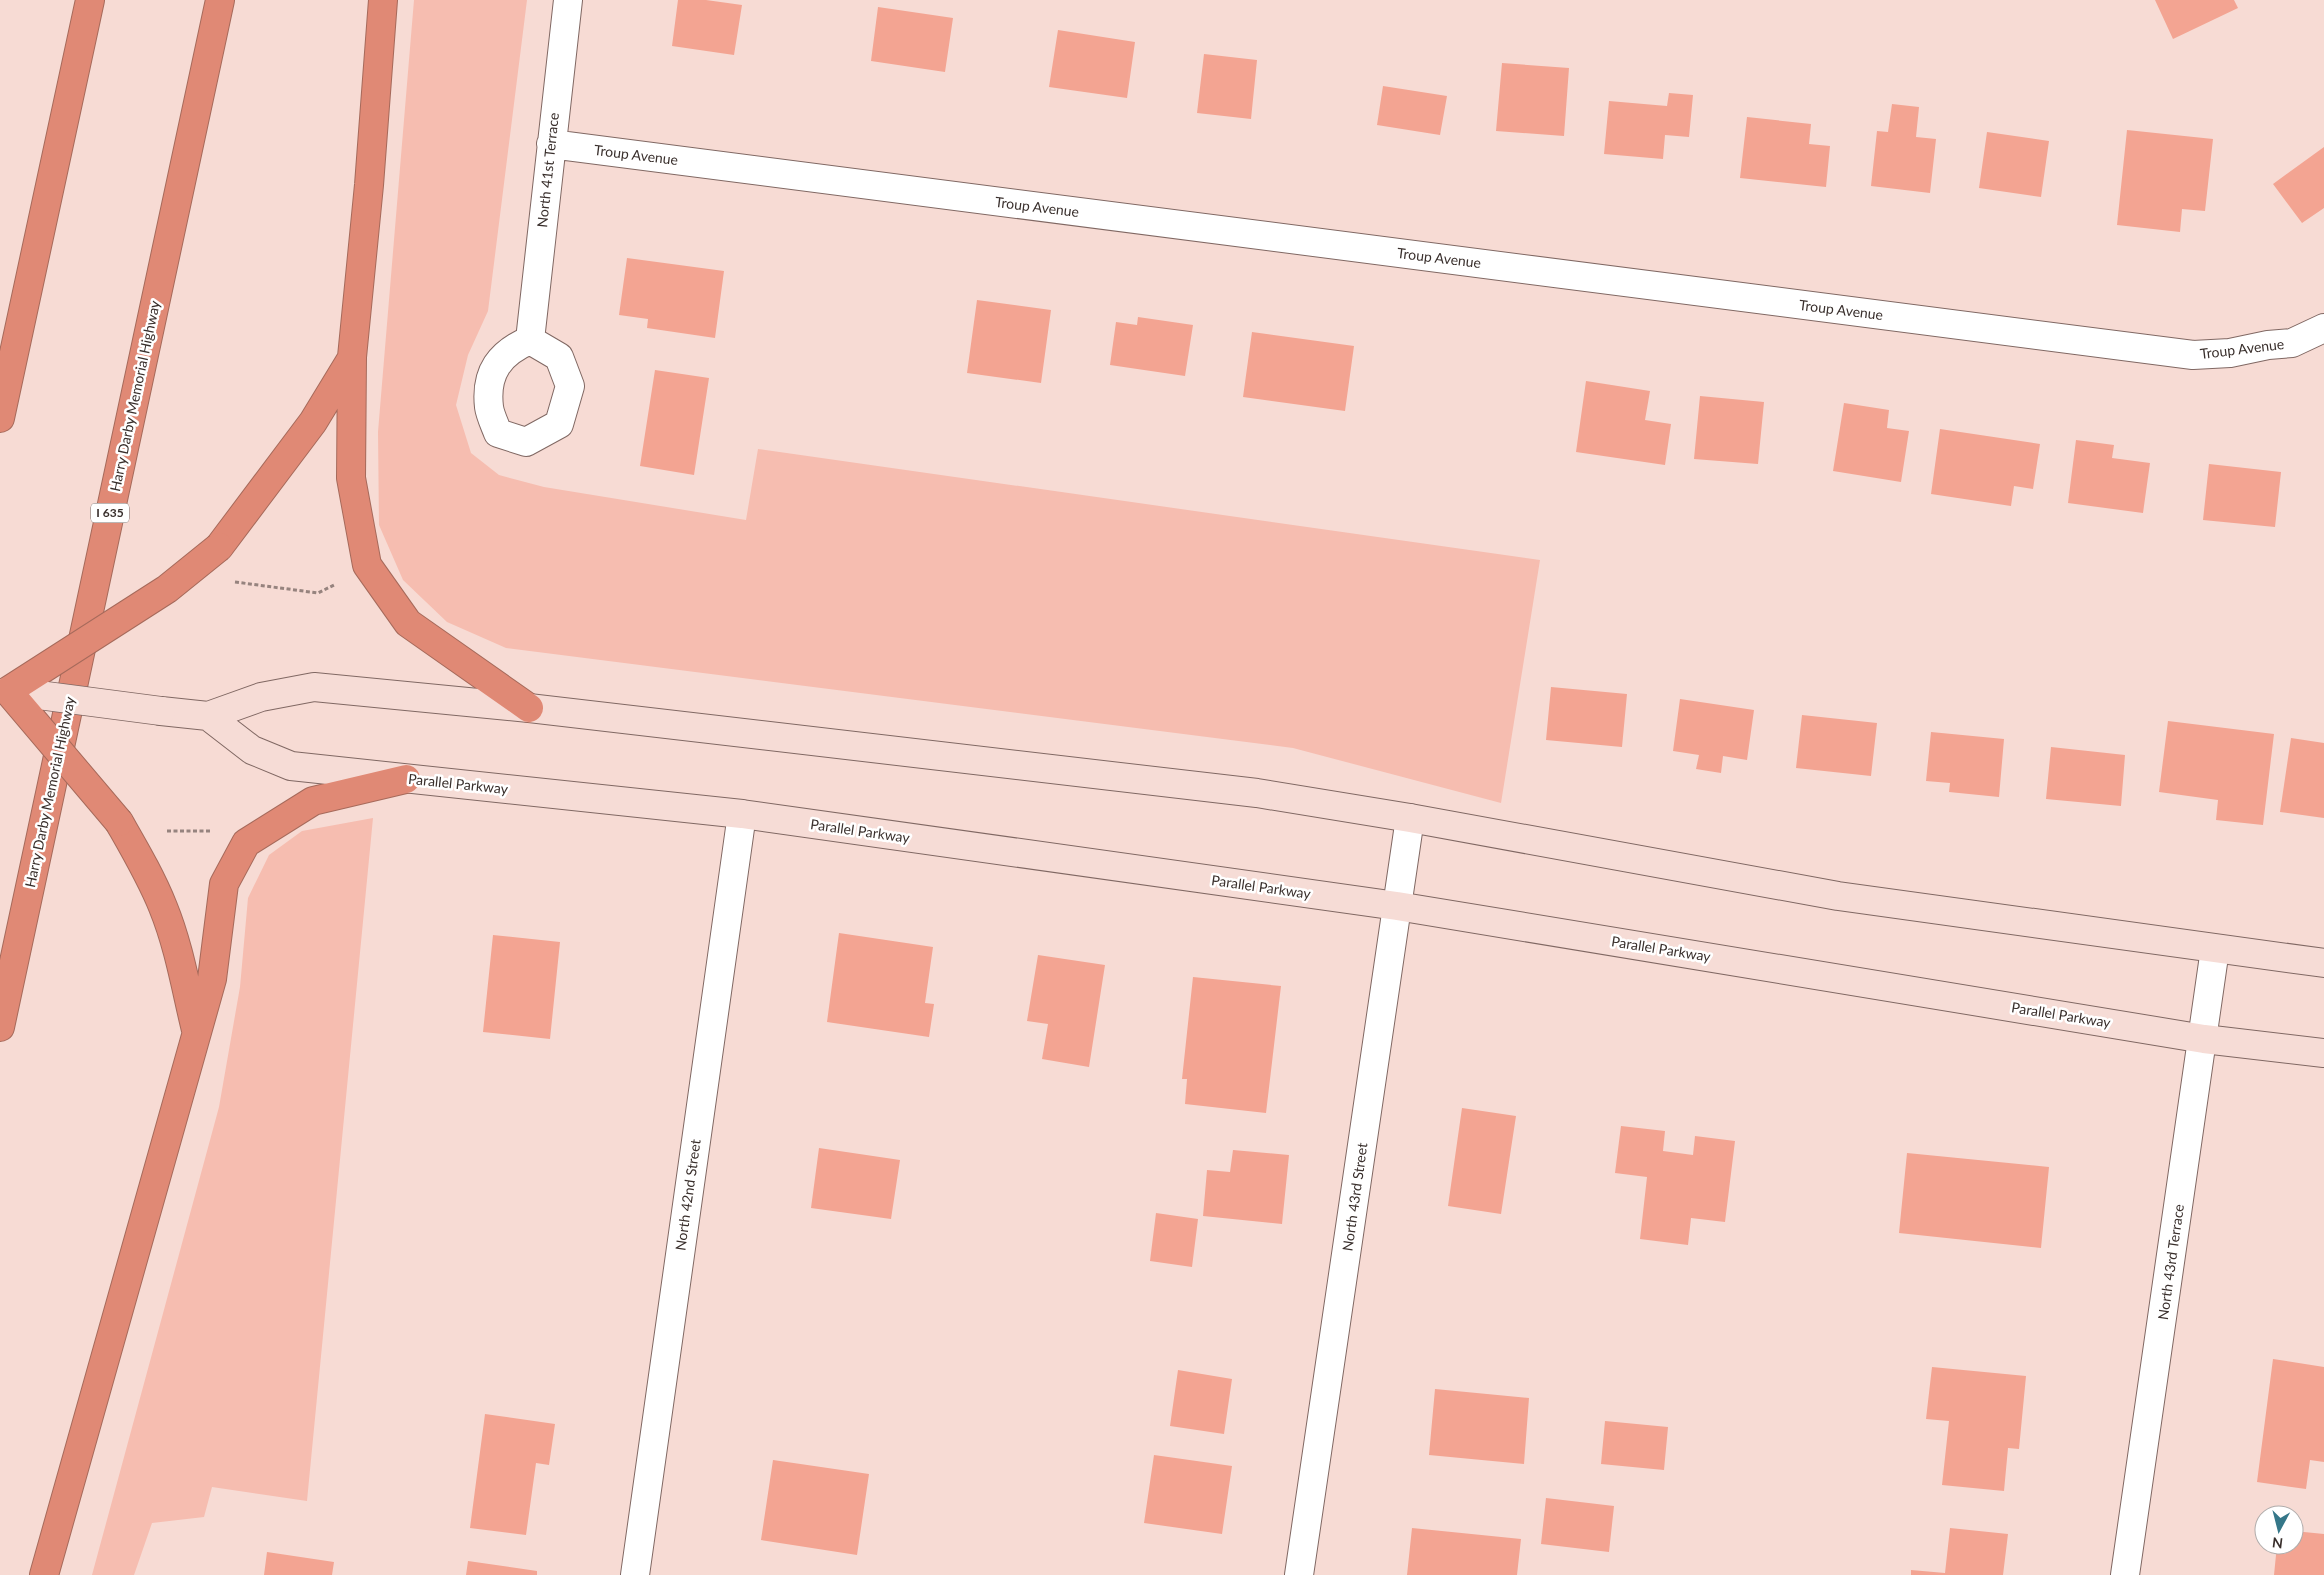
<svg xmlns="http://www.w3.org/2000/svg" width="2324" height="1575" viewBox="0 0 2324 1575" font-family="Lato,sans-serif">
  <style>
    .green { fill: #f6bdb0 }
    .building { fill: #f3a492 }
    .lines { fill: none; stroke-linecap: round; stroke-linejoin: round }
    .street-casing { stroke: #806863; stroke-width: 30 }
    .secondary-casing { stroke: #806863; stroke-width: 30 }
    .highway-casing { stroke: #a66a5b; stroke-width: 30 }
    .path { stroke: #96837e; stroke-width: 3; stroke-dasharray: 4 2.5; stroke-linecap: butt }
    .street { stroke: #fff; stroke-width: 28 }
    .secondary { stroke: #f6dcd6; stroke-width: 28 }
    .highway { stroke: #e08975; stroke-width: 28 }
    .secondary-bridge-casing { stroke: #806863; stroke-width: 30; stroke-linecap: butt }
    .highway-bridge-casing { stroke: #a66a5b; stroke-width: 30; stroke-linecap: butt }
    .secondary-bridge { stroke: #f6dcd6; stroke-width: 28 }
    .highway-bridge { stroke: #e08975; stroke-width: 28 }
    .labels { text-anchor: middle; stroke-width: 5; stroke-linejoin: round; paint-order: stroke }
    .shield { fill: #fff; stroke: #746d6b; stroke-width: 1 }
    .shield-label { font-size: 12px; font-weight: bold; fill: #392f2c }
    .street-label { font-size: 14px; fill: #392f2c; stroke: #fff }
  </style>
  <rect width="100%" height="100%" fill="#f7dbd4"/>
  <path class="green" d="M414,0h113l-39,311 -20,44 -12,50 15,48 28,22 45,12 202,33 12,-71 782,111 -39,243 -208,-55 -787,-100 -59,-26 -44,-42 -24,-55 -1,-93z
    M373,818l-66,683 -95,-14 -8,30 -52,6 -18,52h-42l127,-468 21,-120 8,-89 21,-43 33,-24z"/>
  <path class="building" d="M678,0h28l36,5 -8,50 -62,-9z
    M2155,0h79l4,8 -65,31z
    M878,7l75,11 -8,54 -74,-11z
    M1058,30l77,12 -8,56 -78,-11z
    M1204,54l53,6 -6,59 -54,-6z
    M1502,63l67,5 -5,68 -68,-5z
    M1383,86l64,10 -7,39 -63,-10z
    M1669,93l24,2 -4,42 -24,-2 -2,24 -59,-5 5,-53 58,5z
    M1892,104l27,3 -3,30 20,2 -6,54 -59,-7 6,-55 11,1z
    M1747,117l64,7 -2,20 21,2 -4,41 -86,-9z
    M2127,130l86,9 -8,72 -23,-2 -2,23 -63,-7z
    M1987,132l62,9 -8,56 -62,-9z
    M2324,147v61l-22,15 -29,-39z
    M627,258l97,13 -9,67 -68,-10 1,-9 -29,-4z
    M977,300l74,10 -10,73 -74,-10z
    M1138,317l55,8 -8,51 -75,-11 6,-43 21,3z
    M1252,332l102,14 -9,65 -102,-14z
    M655,370l54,8 -15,97 -54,-9z
    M1586,381l64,10 -5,29 26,4 -6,41 -89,-13z
    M1700,396l64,6 -6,62 -64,-5z
    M1844,403l45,7 -2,18 22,3 -8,51 -68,-11z
    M1940,429l100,15 -7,45 -19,-3 -3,20 -80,-12z
    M2076,440l38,5 -2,13 38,5 -7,50 -75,-10z
    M2209,464l72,8 -6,55 -72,-7z
    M1551,687l76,7 -5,53 -76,-7z
    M1680,699l74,11 -7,50 -24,-4 -2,17 -25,-4 3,-14 -26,-4z
    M1802,715l75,8 -6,53 -75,-8z
    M2168,721l106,13 -11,91 -47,-5 2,-20 -59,-8z
    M1931,732l73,7 -5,58 -50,-5 1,-9 -24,-2z
    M2291,738l33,5v75l-44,-6z
    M2051,747l74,8 -4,51 -75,-7z
    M839,933l94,14 -8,56 9,1 -5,33 -102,-15z
    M493,935l67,7 -10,97 -67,-7z
    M1038,955l67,10 -16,102 -47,-8 6,-35 -21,-3z
    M1193,977l88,9 -15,127 -81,-9 2,-25h-5z
    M1462,1108l54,8 -15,98 -53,-8z
    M1621,1126l44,5 -2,20 30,4 2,-19 40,5 -10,81 -34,-4 -3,27 -48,-6 7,-62 -32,-4z
    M819,1148l81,12 -9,59 -80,-11z
    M1233,1150l56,5 -7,69 -79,-8 4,-46 23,2z
    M1907,1153l142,14 -8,81 -142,-15z
    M1156,1213l42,6 -6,48 -42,-6z
    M2273,1359l51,8v95l-14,-2 -4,29 -49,-7z
    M1932,1367l94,9 -7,73 -11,-1 -4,43 -62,-6 7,-64 -23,-2z
    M1178,1370l54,9 -8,55 -54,-8z
    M1435,1389l94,9 -5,66 -95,-9z
    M485,1414l70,10 -6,41 -13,-2 -10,72 -56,-7z
    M1605,1421l63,6 -4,43 -63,-6z
    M1154,1455l78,11 -10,68 -78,-11z
    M773,1460l96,14 -12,81 -96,-15z
    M1546,1498l68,8 -5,46 -68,-8z
    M1412,1528l109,11 -4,36h-110z
    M1950,1528l58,6 -5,41h-92v-5l34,3z
    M2294,1531l30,3v41h-50l3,-30h17z
    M267,1552l67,10 -2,13h-68z
    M468,1561l69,10v4h-71z"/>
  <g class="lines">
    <defs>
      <path id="street" d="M551,144l1642,211 37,-2 38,-8 24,-2 32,-15
        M530,340l38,-340
        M530,340l29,17 11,29 -11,38 -33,18 -28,-9c-3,-8 -8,-18 -9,-26 -4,-35 11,-54 41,-67z
        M635,1575l107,-761
        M1299,1575l111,-757
        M2125,1575l90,-626"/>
      <path id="secondary" d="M161,711l47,5 53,-19 53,-10 215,21 728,85 153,25 428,78 486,67
        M208,716l44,34 39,16 451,48 655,92 807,133 120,14"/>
      <path id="highway" d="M383,0l-14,185 -17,172 -1,121 16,87 41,58 121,85
        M0,418l90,-418
        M219,547l94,-125 39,-64
        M119,822c16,28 32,55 44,85 16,39 23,82 33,123
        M0,1027l220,-1027
        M44,1575l168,-596 12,-95 22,-41 67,-42 93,-22"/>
    </defs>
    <use href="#street" class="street-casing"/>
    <use href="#secondary" class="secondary-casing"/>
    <use href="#highway" class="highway-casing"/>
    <path class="path" d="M235,582l83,11 18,-9
      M167,831h44"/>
    <use href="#street" class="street"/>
    <use href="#secondary" class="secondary"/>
    <use href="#highway" class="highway"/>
    <defs>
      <path id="secondary-bridge" d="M8,691l153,20"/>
      <path id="highway-bridge" d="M119,822l-111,-131 159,-102 52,-42"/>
    </defs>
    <use href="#secondary-bridge" class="secondary-bridge-casing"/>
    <use href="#highway-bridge" class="highway-bridge-casing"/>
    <use href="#secondary-bridge" class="secondary-bridge"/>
    <use href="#highway-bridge" class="highway-bridge"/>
  </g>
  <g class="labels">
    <rect class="shield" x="91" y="503.5" width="38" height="19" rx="4"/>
    <g class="shield-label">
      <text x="110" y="517">I 635</text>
    </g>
    <g class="street-label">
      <text transform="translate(636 155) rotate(7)" y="5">Troup Avenue</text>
      <text transform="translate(548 170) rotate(-84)" y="5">North 41st Terrace</text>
      <text transform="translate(1037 207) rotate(7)" y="5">Troup Avenue</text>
      <text transform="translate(1439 258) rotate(7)" y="5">Troup Avenue</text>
      <text transform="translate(1841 310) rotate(7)" y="5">Troup Avenue</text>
      <text transform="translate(2242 349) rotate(-7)" y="5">Troup Avenue</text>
      <text transform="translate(135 396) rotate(-78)" y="5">Harry Darby Memorial Highway</text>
      <text transform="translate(458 784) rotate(6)" y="5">Parallel Parkway</text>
      <text transform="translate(50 792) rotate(-78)" y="5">Harry Darby Memorial Highway</text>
      <text transform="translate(860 831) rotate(8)" y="5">Parallel Parkway</text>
      <text transform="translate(1261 887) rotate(8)" y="5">Parallel Parkway</text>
      <text transform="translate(1661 949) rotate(9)" y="5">Parallel Parkway</text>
      <text transform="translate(2061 1015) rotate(9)" y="5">Parallel Parkway</text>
      <text transform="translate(688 1195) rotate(-82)" y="5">North 42nd Street</text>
      <text transform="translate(1355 1197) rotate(-82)" y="5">North 43rd Street</text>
      <text transform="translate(2171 1262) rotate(-82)" y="5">North 43rd Terrace</text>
    </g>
  </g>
  <g transform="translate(2279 1530) rotate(187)"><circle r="24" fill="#ffffff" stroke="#b0acab"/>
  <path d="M0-4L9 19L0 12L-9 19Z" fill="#357789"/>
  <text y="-8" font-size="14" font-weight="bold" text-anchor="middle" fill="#392f2c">N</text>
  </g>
</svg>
